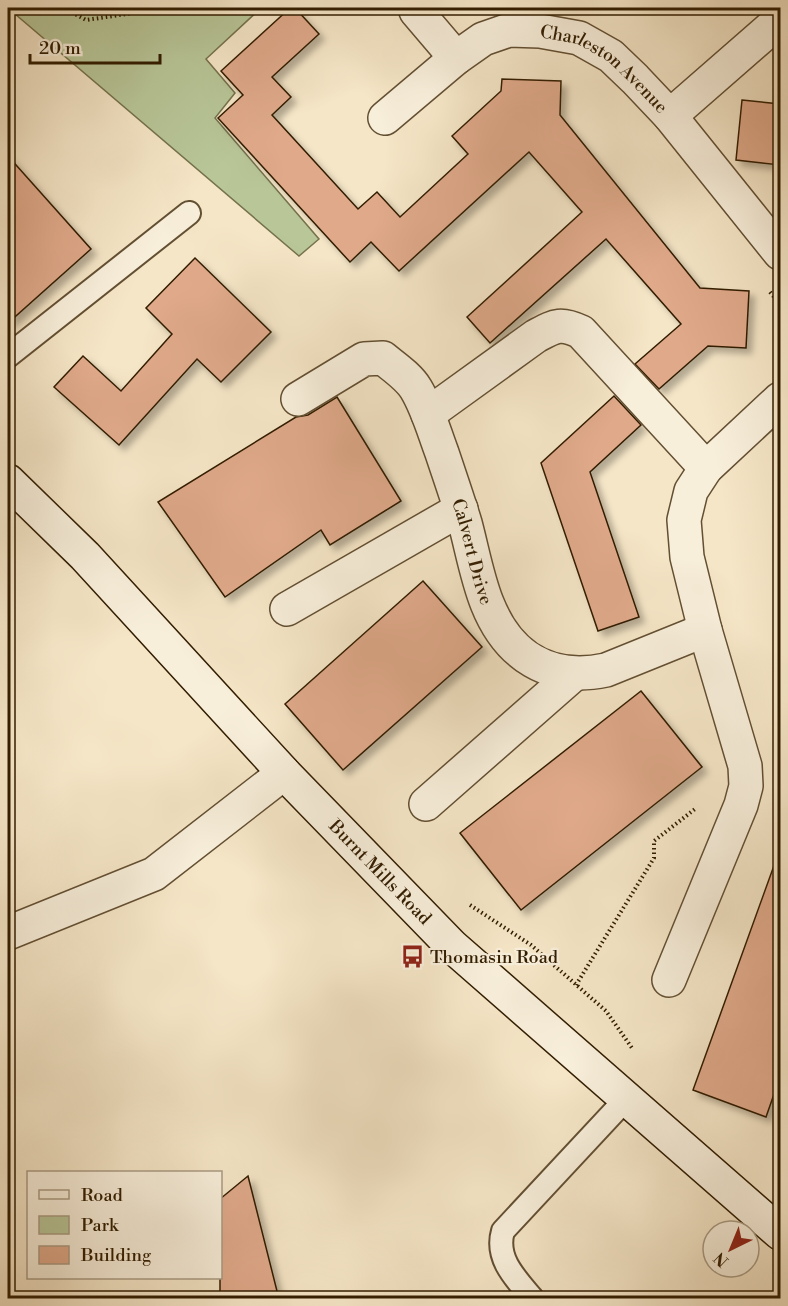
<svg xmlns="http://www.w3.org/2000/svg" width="788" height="1306" viewBox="0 0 788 1306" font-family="'Libre Bodoni',serif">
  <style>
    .green { fill: #b8c698; stroke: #75724c; stroke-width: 1.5 }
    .building { fill: #dfa98a; stroke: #321d00; stroke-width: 1.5; filter: url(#shadow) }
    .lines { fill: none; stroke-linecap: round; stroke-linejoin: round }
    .lane-casing { stroke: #634f32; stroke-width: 26 }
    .street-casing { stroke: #634f32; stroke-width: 36 }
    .secondary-casing { stroke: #321d00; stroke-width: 36 }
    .path { stroke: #321d00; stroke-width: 4; stroke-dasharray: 1.5 3; stroke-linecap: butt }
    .lane { stroke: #f8efdb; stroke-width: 22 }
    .street { stroke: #f8efdb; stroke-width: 33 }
    .secondary { stroke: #f8efdb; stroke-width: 33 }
    .labels { text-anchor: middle; stroke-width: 4.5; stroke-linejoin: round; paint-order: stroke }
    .street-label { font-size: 18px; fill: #321d00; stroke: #f8efdb }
    .poi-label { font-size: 18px; fill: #321d00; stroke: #f8efdb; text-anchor: start }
  </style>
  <defs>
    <filter id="shadow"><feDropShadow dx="5.5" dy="5.5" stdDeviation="3" flood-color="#0004"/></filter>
  </defs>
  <rect width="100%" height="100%" fill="#f5e6c7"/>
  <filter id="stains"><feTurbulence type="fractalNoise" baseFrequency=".00333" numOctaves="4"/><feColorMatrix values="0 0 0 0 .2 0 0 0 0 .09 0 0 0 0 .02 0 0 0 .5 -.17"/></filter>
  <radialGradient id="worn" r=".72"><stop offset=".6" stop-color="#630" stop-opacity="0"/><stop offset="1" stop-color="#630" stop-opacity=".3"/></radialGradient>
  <path class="green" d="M8,8h253l-55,51 29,34 -20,25 104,121 -20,17z"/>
  <path class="building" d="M290,8h5l24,26 -47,43 19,20 -19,18 86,94 19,-17 23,25 68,-63 -16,-18 49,-45 1,-12 59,2 -1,34 140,173 49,3 -3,57 -38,-2 -49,43 -24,-25 46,-40 -75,-85 -116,104 -23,-26 115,-105 -53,-60 -130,119 -28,-29 -21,20 -132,-144 25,-23 -22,-24z
    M742,100l38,4v61l-44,-5z
    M8,156l83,93 -83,74z
    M195,258l76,74 -50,50 -24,-23 -78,86 -65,-58 29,-31 38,35 51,-57 -26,-26z
    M614,396l27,29 -51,47 49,145 -41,14 -57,-168z
    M337,397l64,104 -71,44 -9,-15 -96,67 -67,-95 138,-85 12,-2z
    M423,581l59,66 -139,123 -58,-66z
    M641,691l61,76 -181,143 -61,-77z
    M776,860h4v217l-14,40 -73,-27z
    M248,1176l31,123h-59v-100z"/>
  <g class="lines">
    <defs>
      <path id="lane" d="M8,356l181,-143
        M532,1298c-17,-20 -37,-40 -29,-67l123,-132"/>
      <g id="street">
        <path d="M416,11l40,47"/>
        <path d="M670,116l110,-96"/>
        <path id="s1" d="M385,118l71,-60 27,-19 26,-9 31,1 39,7 32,18 24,23 35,37 110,137"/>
        <path id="s2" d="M298,399l66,-40 19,-1c11,9 26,19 33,31 12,20 18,43 26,64 8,24 16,47 23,70 7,26 12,55 22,80 21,53 62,79 119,67l99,-40"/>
        <path d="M428,414l108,-78c19,-10 24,-14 45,-4l125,136"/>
        <path d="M287,609l174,-100"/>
        <path d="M426,804l148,-130"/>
        <path d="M8,933l146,-59 130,-101"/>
        <path d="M669,980l72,-175 5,-19 -1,-20 -40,-136 -18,-73 -3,-37 7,-29 15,-23 74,-69"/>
      </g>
      <g id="secondary">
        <path id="s3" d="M8,481l77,75 199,217 168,173 328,287"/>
      </g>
    </defs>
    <use href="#lane" class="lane-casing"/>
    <use href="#street" class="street-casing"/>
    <use href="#secondary" class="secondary-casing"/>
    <path class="path" d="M64,8l22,12 81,-12
      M770,292l10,12
      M470,905l61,40 75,66 26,37
      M576,985l78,-127v-17l41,-32"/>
    <use href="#lane" class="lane"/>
    <use href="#street" class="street"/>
    <use href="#secondary" class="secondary"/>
  </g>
  <defs>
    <symbol id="bus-bare" viewBox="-9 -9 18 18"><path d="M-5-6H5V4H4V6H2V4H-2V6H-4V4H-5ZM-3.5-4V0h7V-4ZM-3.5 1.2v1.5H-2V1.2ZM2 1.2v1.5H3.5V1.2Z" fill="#8f2418" stroke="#f8efdb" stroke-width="2.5" paint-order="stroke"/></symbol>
  </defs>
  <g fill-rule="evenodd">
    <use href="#bus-bare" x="396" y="940" width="33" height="33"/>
  </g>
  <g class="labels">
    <g class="street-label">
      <text dy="6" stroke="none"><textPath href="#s1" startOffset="261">Charleston Avenue</textPath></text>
      <text dy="6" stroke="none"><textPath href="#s2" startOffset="314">Calvert Drive</textPath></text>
      <text dy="6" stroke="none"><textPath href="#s3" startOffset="540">Burnt Mills Road</textPath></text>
    </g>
    <g class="poi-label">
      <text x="430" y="963">Thomasin Road</text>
    </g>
  </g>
  <rect width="788" height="1306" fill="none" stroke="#f5e6c7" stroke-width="30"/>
  <rect x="9" y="9" width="770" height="1288" fill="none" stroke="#321d00" stroke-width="3"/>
  <rect x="15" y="15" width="758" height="1276" fill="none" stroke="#321d00" stroke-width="1.5"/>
  <rect x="27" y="1171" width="195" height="108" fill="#f8efdb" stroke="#a99b83" stroke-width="1.5"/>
  <rect x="39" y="1190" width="30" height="9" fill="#f8efdb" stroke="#a99b83" stroke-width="1.5"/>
  <text x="81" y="1201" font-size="18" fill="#321d00">Road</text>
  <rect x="39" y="1216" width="30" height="18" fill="#b8c698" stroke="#a99b83" stroke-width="1.5"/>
  <text x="81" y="1231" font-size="18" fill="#321d00">Park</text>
  <rect x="39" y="1246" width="30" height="18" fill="#dfa98a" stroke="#a99b83" stroke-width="1.5"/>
  <text x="81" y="1261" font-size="18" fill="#321d00">Building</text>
  <g transform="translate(731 1249) rotate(223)"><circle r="28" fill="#f8efdb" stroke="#a99b83" stroke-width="1.5"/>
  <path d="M0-4.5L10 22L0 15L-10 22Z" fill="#8f2418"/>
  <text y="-9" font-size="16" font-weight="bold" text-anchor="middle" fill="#321d00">N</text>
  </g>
  <path d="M30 54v9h130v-9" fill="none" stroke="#321d00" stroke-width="3"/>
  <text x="39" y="54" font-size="18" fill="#321d00" stroke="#f8efdb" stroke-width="4.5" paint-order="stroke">20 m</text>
  <rect width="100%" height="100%" filter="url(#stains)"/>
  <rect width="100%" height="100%" fill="url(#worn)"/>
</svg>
